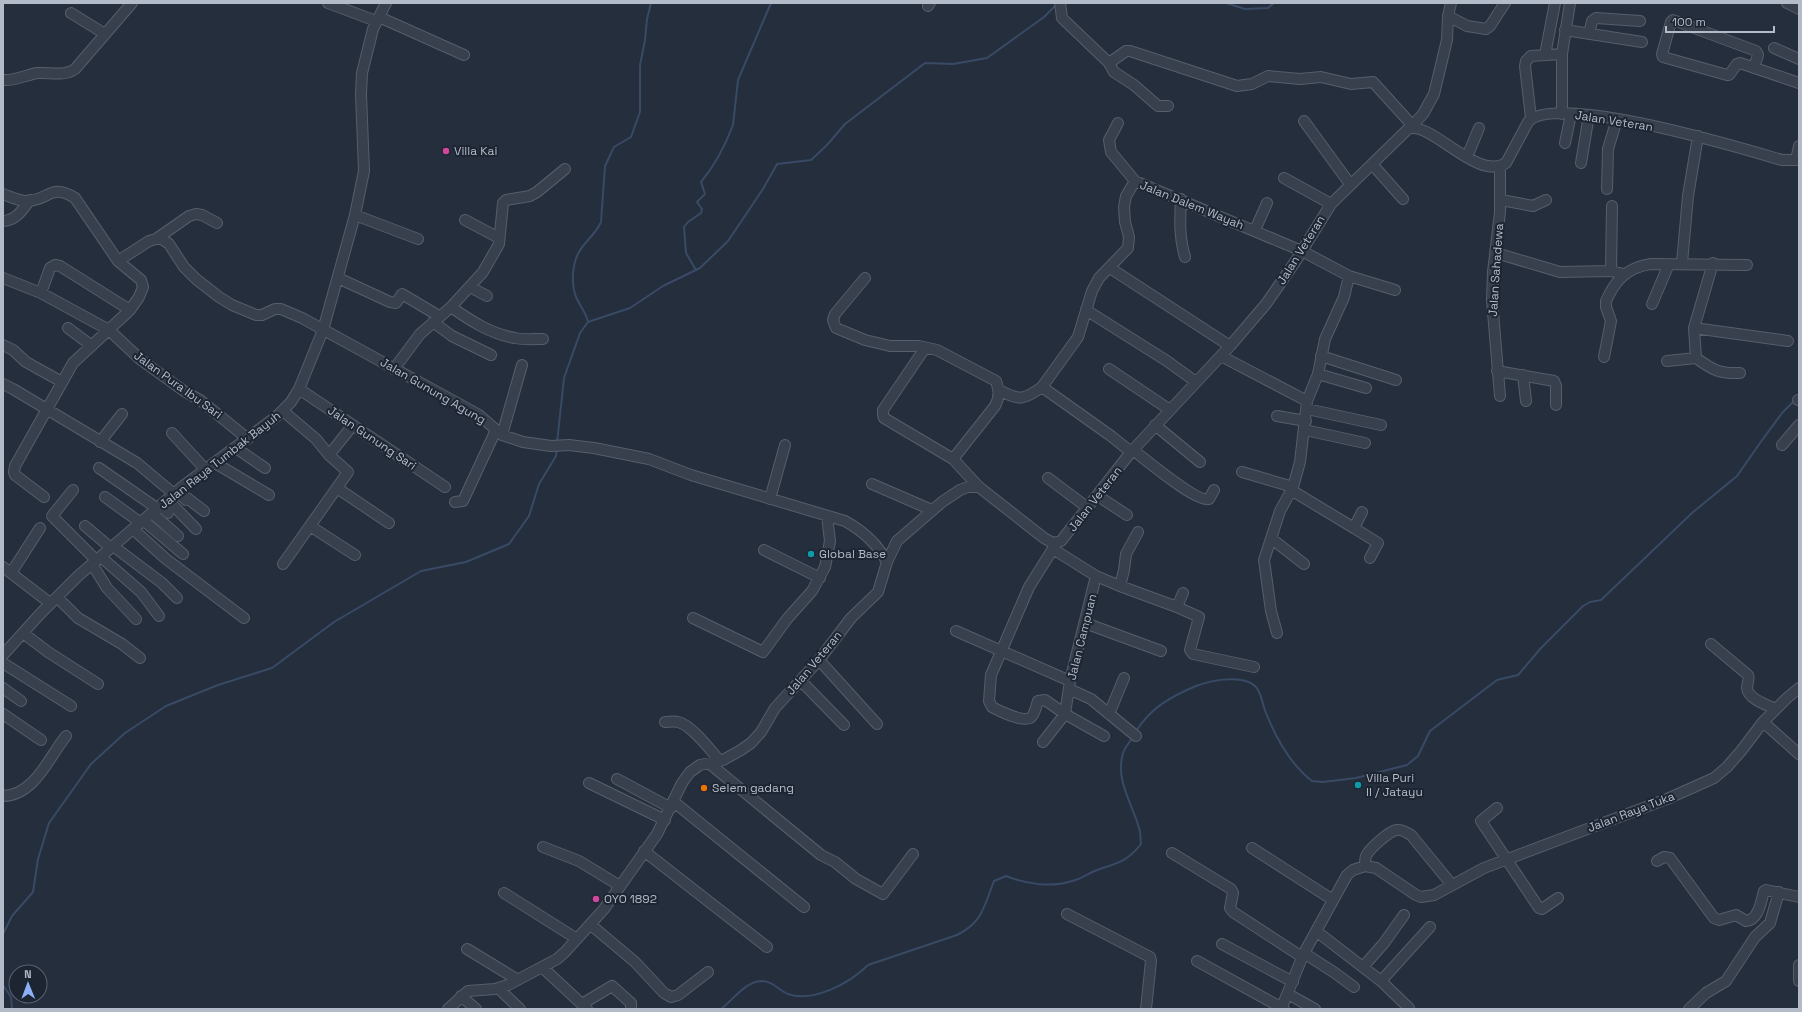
<svg xmlns="http://www.w3.org/2000/svg" width="1802" height="1012" viewBox="0 0 1802 1012" font-family="'Space Grotesk',sans-serif">
  <style>
    .lines { fill: none; stroke-linecap: round; stroke-linejoin: round }
    .stream { stroke: #394a65; stroke-width: 2 }
    .minor-casing { stroke: #565e6b; stroke-width: 12 }
    .minor { stroke: #38404d; stroke-width: 10 }
    .hotel-dot { fill: #d1479c; stroke: #1d2532; stroke-width: 1.5 }
    .culture-dot { fill: #0f9aa8; stroke: #1d2532; stroke-width: 1.5 }
    .food-dot { fill: #e8710a; stroke: #1d2532; stroke-width: 1.5 }
    .labels { text-anchor: middle; stroke-width: 4; stroke-linejoin: round; paint-order: stroke }
    .street-label { font-size: 12px; fill: #b4bbc8; stroke: #1d2532 }
    .poi-label { font-size: 12px; fill: #b4bbc8; stroke: #1d2532; text-anchor: start }
  </style>
  <rect width="100%" height="100%" fill="#242e3d"/>
  <g class="lines">
    <path class="stream" d="M1226,3l19,6 23,-1 6,-5
      M696,270l-10,-17 -2,-26 4,-5 13,-9 1,-4 -5,-7 8,-8 -4,-12c15,-18 24,-36 32,-57l5,-45 33,-77
      M588,322c-2,-10 -8,-16 -12,-25 -5,-13 -4,-33 3,-45 6,-11 17,-18 22,-30l4,-56 9,-19 17,-10 9,-25v-47l5,-25 2,-21 4,-16
      M557,443l7,-65 16,-45 8,-11 42,-14 33,-22 37,-18 28,-27 35,-52 14,-25 34,-4 16,-15 18,-21 80,-61 28,1 34,-6 57,-41 13,-13
      M1136,731c16,-24 34,-34 60,-45 15,-6 52,-13 62,4 4,7 5,16 8,23 10,25 24,51 46,68l11,1 33,-4 51,-13 11,-9 12,-25 67,-51 21,-5 23,-27 42,-42 7,-4 11,-2 91,-87 45,-37 23,-33 22,-30 13,-13
      M3,934l9,-18 21,-24 5,-33 11,-36 42,-59 34,-31 41,-27 52,-21 54,-17 62,-46 87,-51 45,-9 43,-18 20,-28 10,-32 17,-28 1,-7
      M3,985l8,12 1,12
      M721,1009c12,-9 24,-27 40,-28 12,0 17,9 27,13 25,9 62,-11 80,-29l89,-30c26,-13 27,-29 37,-54l12,-5c20,8 45,12 66,5 9,-2 17,-8 25,-11 20,-7 30,-8 44,-26 -1,-5 0,-11 -2,-16 -7,-25 -24,-48 -16,-75 2,-6 7,-11 10,-16"/>
    <defs>
      <path id="minor" d="M328,3l48,18
        M1060,3l2,15 47,45 17,-12h4l107,35 15,-2 16,-8 32,3 21,-2 30,7 22,-2 39,43
        M1787,3l12,6
        M928,6l2,-3
        M71,13l34,21
        M1448,16l19,10 19,3 4,-3 15,-23
        M379,17l85,38
        M1565,30l77,12
        M1589,34l3,-13 4,-3 44,3
        M1774,48l25,11
        M1545,55l10,-52
        M1109,63l5,9 20,13 24,21h10
        M1754,68l4,-13 -2,-4 -83,-31 -2,2 -9,32 1,3 64,18h2l8,-11 3,-1 59,20
        M3,80c12,1 23,-5 34,-7 13,-1 27,4 38,-4l57,-66
        M1562,114v-60l8,-51
        M1531,118l-6,-52 1,-5 5,-5 31,-2
        M1304,121l46,63
        M1118,123l-9,17 2,12 24,29
        M1410,128l13,-14 11,-20 13,-54 1,-24 3,-13
        M1565,143l6,-29
        M1467,157l12,-29
        M1581,163l8,-48
        M1372,164l31,35
        M1284,178l47,26
        M1607,189l1,-40 9,-30
        M3,194c8,3 15,7 24,7 23,-1 23,-18 48,-3l43,63 23,19 2,7 -4,10 -9,13 -57,53 -58,103 -1,6 1,3 29,22
        M1181,199c-1,21 -2,38 4,58
        M1501,200l32,6 13,-6
        M355,215l63,24
        M465,220l34,18
        M3,221c13,0 20,-12 27,-21
        M1255,230l12,-27
        M156,239h6l7,5 15,23 12,12 23,18 13,8 24,10h6l13,-6h6l21,9 177,97 23,20 21,7 28,4 18,-1 25,3 55,11 42,16 154,46c18,10 32,22 42,41
        M1496,253l64,19 51,-1 13,3
        M118,261l31,-20 7,-2 33,-23 7,-2 6,1 15,8
        M1682,263l6,-67 10,-60
        M1110,268l120,78
        M1611,271l1,-65
        M3,278l38,15 68,37 32,30 43,31 16,9 48,39
        M338,278l52,24 6,1 6,-9 37,22
        M865,278l-30,36 -2,6 3,8 29,12 25,6h29l18,4 59,31c3,10 4,15 -1,25l-42,53
        M470,287l17,9
        M41,293l9,-25 5,-3 5,1 70,44
        M1652,304l17,-40
        M451,307c20,14 40,27 64,31 9,2 19,1 28,1
        M1086,310l81,51 29,21
        M433,322l19,14 39,19
        M68,328l24,18
        M1694,328l94,13
        M3,345l10,5 13,12 36,20
        M925,348l-42,62v5l1,3 69,41 26,28
        M1221,356l86,45 11,-27 7,-35 19,-42 5,-21
        M1321,356l75,24
        M1604,357l7,-36 -5,-14v-6c9,-21 22,-34 45,-37l96,1
        M1696,358c17,12 23,16 44,15
        M1667,361l29,-3 -2,-30 19,-65
        M394,369l26,-35 31,-27 32,-35 16,-28 4,-41 3,-3 24,-4 7,-4 28,-23
        M1109,369l61,41
        M1497,371l57,10 2,5v19
        M1318,374l48,14
        M1523,375l3,26
        M3,384l10,5 124,74 37,31
        M299,389l146,98
        M999,390c20,11 25,10 43,-3
        M1500,396l-8,-96 1,-28 7,-60v-45
        M1798,400h1
        M1307,409l74,16
        M1277,416l29,5
        M1155,425l45,37
        M1305,430l60,13
        M172,433l33,36
        M502,435l20,-70
        M100,442l22,-28
        M1782,445l17,-20
        M236,448l29,20
        M1133,450c12,9 64,53 76,49l5,-9
        M1131,452l-20,-16 -69,-49 36,-50 14,-46 7,-13 29,-30 1,-11 -4,-15 -1,-15 2,-11 9,-15 167,70 47,25 46,14
        M329,455l24,-30
        M215,463l54,32
        M99,468l59,41
        M1242,472l51,15
        M1048,478l40,30
        M872,484l60,26
        M337,488l52,35
        M73,490l-21,26 44,44
        M1291,490l63,38 8,-16
        M177,491l9,9 1,-2 17,13
        M1098,496l29,19
        M105,497l36,26
        M770,499l15,-54
        M168,500l28,29
        M455,502l8,-1 33,-71
        M161,506l7,7
        M152,513l26,23
        M144,521l39,33
        M85,526l26,22
        M310,526l45,29
        M1354,528l24,15 -8,15
        M134,530l32,29 78,59
        M1272,539l32,25
        M1056,544l-27,43 -38,88 -2,26 3,6c7,4 30,15 38,11 5,-3 6,-12 8,-17l7,-1 20,14 39,22
        M113,546l49,37 15,15
        M764,550l56,28
        M101,557l40,35 18,24
        M92,564l15,24 29,31
        M283,564l65,-92 -19,-17 -13,-16 -33,-28
        M3,567l47,36
        M11,573l29,-45
        M1096,576l24,10 4,-16 2,-16 12,-22
        M1120,586l57,21 6,-14
        M57,597l21,21 44,26 18,14
        M1177,607l22,10 -9,33 3,4 61,13
        M693,618l70,34 24,-33 25,-28 13,-24 5,-26 -3,-25
        M1085,623l76,28
        M956,631l114,50
        M23,633l25,19 50,32
        M1277,633l-6,-22 -7,-51 16,-49 13,-24 7,-25 7,-61
        M1711,644l37,31c2,4 -1,8 -1,13 1,11 20,17 29,21
        M3,655l37,-41 38,-38 105,-90 94,-70 14,-14 8,-13 24,-59 32,-115 9,-44 -3,-77 1,-21 11,-44 13,-26
        M819,660l58,64
        M3,663l68,43
        M801,681l43,44
        M3,688l18,13
        M1069,689l22,10 45,37
        M3,714l38,26
        M1109,714l15,-36
        M665,722c4,0 9,-1 13,0 14,3 32,28 42,39
        M1763,722l36,32
        M1043,742l22,-28 5,-33 26,-105 -43,-27
        M710,764l111,91 14,7 21,17 27,15 30,-40
        M617,779l54,29
        M589,783l76,37
        M3,796c32,-1 46,-39 63,-60
        M674,802l130,105
        M1497,808l-16,13 58,87 3,1 16,-11
        M543,847l36,14 41,25
        M1252,848l81,52
        M644,851l123,96
        M1172,853l59,36 2,4 -3,15 3,4 69,45
        M1657,861l7,-4 6,1 44,60 5,2 17,-5 10,6c13,-1 15,-20 18,-30l2,-1 33,7
        M1365,866c0,-3 0,-7 1,-10 3,-7 23,-25 31,-26 5,-1 10,3 14,5l41,50
        M504,893l73,46
        M1067,914l83,43 1,4 -5,48
        M591,925l44,37 29,31 7,4 7,-2 30,-23
        M1316,931l65,50 28,27
        M1222,944l71,38
        M467,949l51,31
        M1304,953l31,20 19,14
        M1197,961l87,48
        M1799,965v16
        M542,967l45,42
        M1363,967l21,-24 20,-28
        M1381,981l49,-54
        M498,988l22,21
        M1288,994l27,15
        M461,996l15,13
        M582,1004l30,-18 19,17v6
        M448,1009l20,-18 27,-2 13,-4 49,-26 8,-7 39,-43 53,-75 25,-51 8,-11 10,-7 23,-5 18,-10 10,-7 10,-11 14,-24 44,-48 32,-42 27,-26 9,-30 10,-21 45,-39 18,-12 8,-3h11l65,51 9,5 8,-2 70,-89 99,-106 36,-42 31,-45 34,-55 77,-75c23,-9 69,53 98,34l22,-41c25,-31 216,27 254,38h14l3,-14
        M1281,1009l23,-56 43,-78 6,-5 12,-4 11,2 40,27 5,2 13,-2 50,-27 183,-69 47,-21 13,-11 14,-16 22,-29 24,-24 12,-10
        M1689,1009l17,-16 20,-12 29,-44 15,-14 9,-31"/>
    </defs>
    <use href="#minor" class="minor-casing"/>
    <use href="#minor" class="minor"/>
  </g>
  <g class="hotel-dot">
    <circle cx="446" cy="151" r="4"/>
    <circle cx="596" cy="899" r="4"/>
  </g>
  <g class="culture-dot">
    <circle cx="811" cy="554" r="4"/>
    <circle cx="1358" cy="785" r="4"/>
  </g>
  <circle class="food-dot" cx="704" cy="788" r="4"/>
  <g class="labels">
    <g class="street-label">
      <text transform="translate(1614 121) rotate(9)" y="4">Jalan Veteran</text>
      <text transform="translate(1192 205) rotate(22)" y="4">Jalan Dalem Wayah</text>
      <text transform="translate(1301 250) rotate(-58)" y="4">Jalan Veteran</text>
      <text transform="translate(1496 270) rotate(-86)" y="4">Jalan Sahadewa</text>
      <text transform="translate(178 385) rotate(36)" y="4">Jalan Pura Ibu Sari</text>
      <text transform="translate(433 391) rotate(30)" y="4">Jalan Gunung Agung</text>
      <text transform="translate(372 438) rotate(34)" y="4">Jalan Gunung Sari</text>
      <text transform="translate(220 460) rotate(-38)" y="4">Jalan Raya Tumbak Bayuh</text>
      <text transform="translate(1095 499) rotate(-52)" y="4">Jalan Veteran</text>
      <text transform="translate(1082 637) rotate(-76)" y="4">Jalan Campuan</text>
      <text transform="translate(814 663) rotate(-50)" y="4">Jalan Veteran</text>
      <text transform="translate(1631 812) rotate(-21)" y="4">Jalan Raya Tuka</text>
    </g>
    <g class="poi-label">
      <text x="454" y="155">Villa Kai</text>
      <text x="819" y="558">Global Base</text>
      <text x="1366" y="782">Villa Puri<tspan x="1366" dy="14">II / Jatayu</tspan></text>
      <text x="712" y="792">Selem gadang</text>
      <text x="604" y="903">OYO 1892</text>
    </g>
  </g>
  <rect width="1802" height="1012" fill="none" stroke="#b4bbc8" stroke-width="8"/>
  <g transform="translate(28 984) rotate(359)"><circle r="19" fill="#1d2532" stroke="#59616e"/>
  <path d="M0-3L7 15L0 10L-7 15Z" fill="#8bb0f6"/>
  <text y="-6" font-size="11" font-weight="bold" text-anchor="middle" fill="#b4bbc8">N</text>
  </g>
  <path d="M1666 26v6h108v-6" fill="none" stroke="#b4bbc8" stroke-width="2"/>
  <text x="1672" y="26" font-size="12" fill="#b4bbc8" stroke="#1d2532" stroke-width="3" paint-order="stroke">100 m</text>
</svg>
